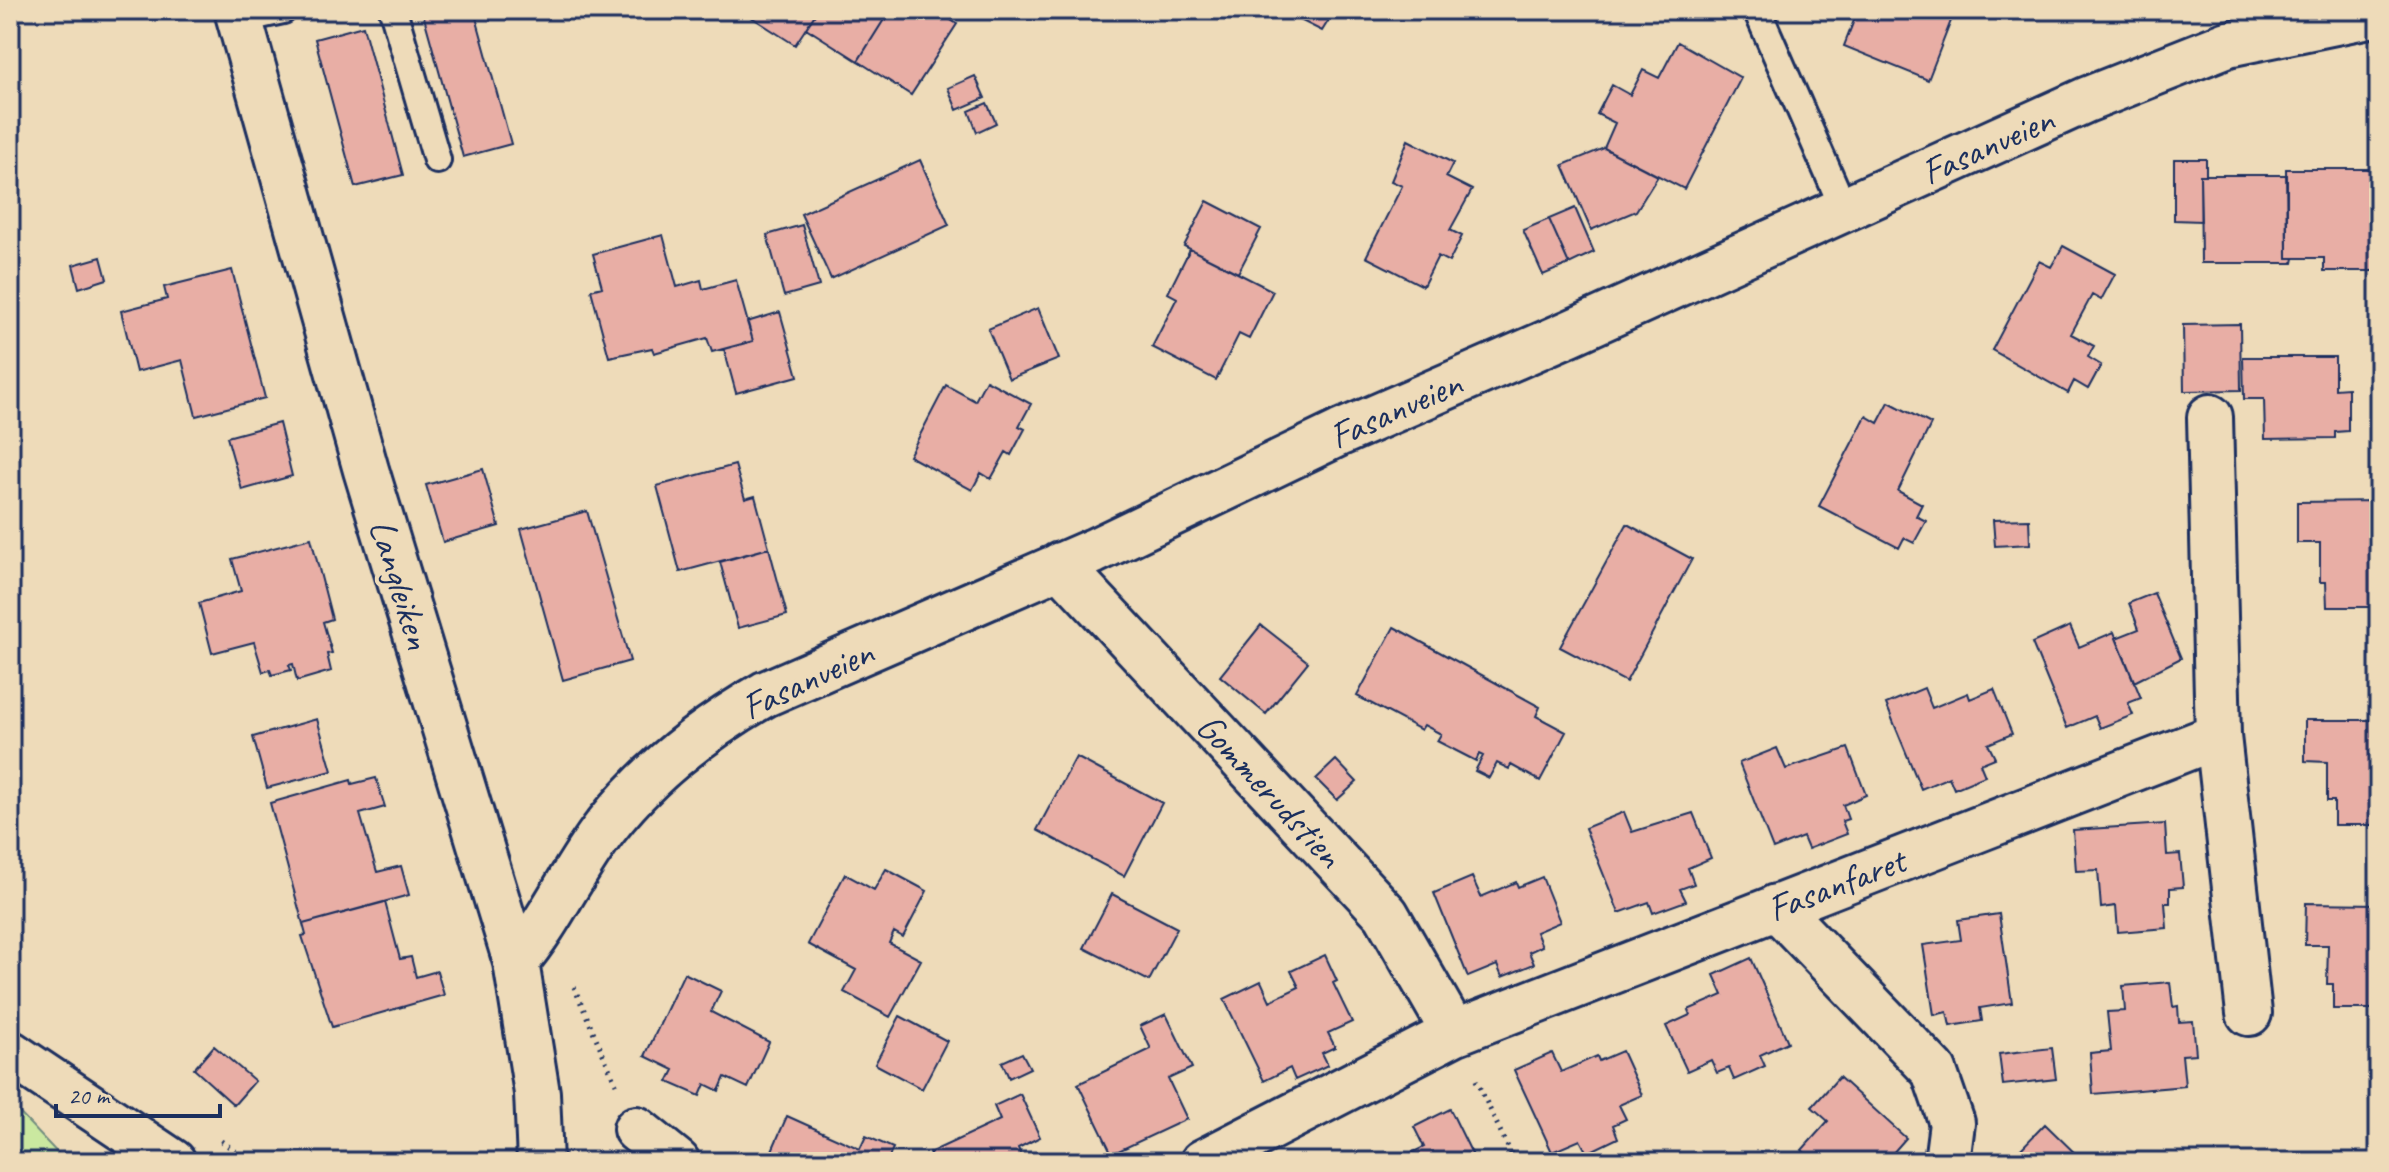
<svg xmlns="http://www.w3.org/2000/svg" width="2389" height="1172" viewBox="0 0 2389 1172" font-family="Caveat,sans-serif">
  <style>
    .green { fill: #cae8a0; stroke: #728c7f; stroke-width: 2 }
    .building { fill: #e8aea5; stroke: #1b2f5e; stroke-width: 2 }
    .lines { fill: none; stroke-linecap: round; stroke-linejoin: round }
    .service-casing { stroke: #1b2f5e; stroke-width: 32 }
    .minor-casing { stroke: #1b2f5e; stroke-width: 50 }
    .tertiary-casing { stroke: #1b2f5e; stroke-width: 50 }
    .path { stroke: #1b2f5e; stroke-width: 5; stroke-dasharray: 2 6; stroke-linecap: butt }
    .service { stroke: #eedbb9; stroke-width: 26 }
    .minor { stroke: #eedbb9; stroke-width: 44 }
    .tertiary { stroke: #eedbb9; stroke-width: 44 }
    .labels { text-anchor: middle; stroke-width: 8; stroke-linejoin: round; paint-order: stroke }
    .street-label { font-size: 38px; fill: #1b2f5e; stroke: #eedbb9 }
  </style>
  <rect width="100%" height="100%" fill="#eedbb9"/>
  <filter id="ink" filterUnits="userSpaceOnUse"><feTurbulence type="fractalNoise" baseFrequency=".0125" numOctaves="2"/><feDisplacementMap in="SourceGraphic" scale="16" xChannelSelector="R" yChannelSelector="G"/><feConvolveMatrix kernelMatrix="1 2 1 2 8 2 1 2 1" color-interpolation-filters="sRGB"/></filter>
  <g filter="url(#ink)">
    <path class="green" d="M10,1103l56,59h-56z"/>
    <path class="building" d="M422,10h52l37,134 -48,13z
      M747,10h71l-23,35 -50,-32z
      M818,10h72l-32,51 -52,-33z
      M890,10h45l22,14 -46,71 -53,-34z
      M1293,10h42l-13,21 -32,-16z
      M1858,10l96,3 -26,67 -84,-34z
      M363,26l40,149 -48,12 -40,-148z
      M1678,42l63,36 -57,111 -80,-41 11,-25 -18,-9 15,-29 18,10 13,-25 16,8z
      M975,76l10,22 -28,12 -9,-22z
      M987,103l9,20 -19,9 -8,-21z
      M1408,140l45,23 -7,14 26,13 -22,40 12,6 -13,26 -11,-6 -15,30 -57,-29 36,-71 -11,-5z
      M1604,148l54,28 -22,35 -45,19 -28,-65z
      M2174,159h32v16h-6l1,46 -27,-1z
      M920,160l29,65 -118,54 -30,-65z
      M2286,169h92v102h-54v-13h-37z
      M2200,175h87v83h7l-1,5h-92z
      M1207,201l54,28 -23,44 -54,-27z
      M1575,208l19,44 -25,12 -20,-45z
      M1549,219l20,45 -26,11 -20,-45z
      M802,225l17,61 -35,10 -17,-61z
      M663,235l14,52 24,-7 2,9 33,-9 17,61 -41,11 -5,-14 -53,15 -2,-5 -43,9 -18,-67 11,-3 -9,-33z
      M2063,246l52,28 -14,26 -9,-5 -21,39 23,12 -6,11 13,8 -13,24 -14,-8 -6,12 -76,-43 47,-89 12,6z
      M1190,249l83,42 -24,48 -10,-5 -23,46 -64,-33 25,-49 -9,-5z
      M101,257l6,22 -28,9 -6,-23z
      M232,270l33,128 -69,18 -14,-56 -46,12 -15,-61 46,-12 -3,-12z
      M1038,308l21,51 -50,20 -21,-50z
      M780,312l18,64 -62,17 -12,-44 29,-8 -6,-19z
      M2240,324l1,66 -57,1 -1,-66z
      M2243,357h92v32l13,-1v43l-13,1v6l-70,1 -1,-40h-20z
      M986,380l45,24 -12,22 6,3 -14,26 -5,-3 -15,27 -10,-6 -9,17 -63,-34 37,-71 29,16z
      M1889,402l42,22 -33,67 24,13 -6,12 10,5 -12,22 -10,-5 -5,10 -80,-42 47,-90 12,7z
      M279,423l13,53 -50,14 -15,-53z
      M735,465l10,34 10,-3 14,52 -89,24 -23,-86z
      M483,469l16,57 -56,16 -17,-57z
      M2379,501v80h-5v26h-47l-1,-25h-6v-39h-23v-41z
      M587,511l43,150 -67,19 -42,-151z
      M2029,519l1,25 -35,2 -2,-26z
      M1627,524l65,35 -66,123 -66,-35z
      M311,538l21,81 -9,3 9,31 -5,1 4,17 -34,10 -4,-17 -4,1 2,5 -19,5 -2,-5 -7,2 -9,-30 -42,11 -13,-50 42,-12 -9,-32z
      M769,548l18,67 -49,13 -18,-66z
      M2154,593l27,65 -47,24 -18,-44 23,-9 -10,-26z
      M1261,625l47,37 -42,52 -46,-38z
      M2070,626l9,21 35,-15 27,66 -13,5 5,12 -33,13 -5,-12 -28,12 -35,-85z
      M1394,627l146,80 -4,9 30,16 -26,49 -29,-16 -2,4 -12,-6 -8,15 -14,-7 8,-15 -4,-2 -3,7 -39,-20 4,-7 -17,-9 -3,5 -64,-34z
      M1924,688l8,20 36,-15 2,6 24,-10 18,45 -24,10 7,14 -15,6 5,12 -31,13 -5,-12 -28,12 -35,-85z
      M317,719l15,52 -65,17 -14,-51z
      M2305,720h74v105h-45v-24h-7v-39l-22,-1z
      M1777,748l9,21 62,-21 18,47 -23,10 5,14 -6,2 5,13 -39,15 -5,-12 -30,12 -34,-86z
      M1076,757l86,46 -38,73 -87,-46z
      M1336,760l21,22 -20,18 -21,-21z
      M376,778l9,29 -25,7 17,58 24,-6 8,29 -106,29 -33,-121 81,-23 1,4z
      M1624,812l8,20 61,-19 18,45 -23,10 6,16 -14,5 6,12 -33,12 -4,-11 -30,11 -34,-85z
      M2165,824l2,31 13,-1 3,33 -13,1v15h-5l2,25 -49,4 -2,-26 -15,2 -3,-38 -22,1 -3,-41z
      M886,869l41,22 -24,46 -9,-5 -5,11 32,17 -31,57 -46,-25 12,-22 -48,-26 37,-70 29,16z
      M1472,877l9,20 35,-15 2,5 24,-10 18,45 -24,10 6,14 -13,6 5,12 -32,13 -5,-12 -29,12 -34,-84z
      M1112,894l65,34 -28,53 -65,-33z
      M385,902l15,57 11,-2 5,20 21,-6 7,24 -112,32 -30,-91 4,-1 -3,-11z
      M2306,903l73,1v105h-46v-25h-6l1,-39h-23z
      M1999,914l13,89 -32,5 2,13 -32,5 -3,-14 -13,3 -11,-70 38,-5 -3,-20z
      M1325,955l12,26 -4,2 19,39 -24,11 7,14 -13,6 6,12 -33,15 -5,-12 -26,13 -40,-82 37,-18 9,20 29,-14 -8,-16z
      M1751,958l37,84 -28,13 5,11 -31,14 -5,-12 -12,5 -6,-13 -24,11 -21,-45 24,-11 -2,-5 35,-15 -9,-20z
      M684,973l37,18 -10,21 58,30 -21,46 -23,-11 -6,14 -14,-7 -5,12 -32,-14 6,-12 -29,-14z
      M2170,982l3,25 5,-1 1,16 14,-1 3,33 -14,1 3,31 -92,8 -3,-41 21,-2 -4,-39 18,-1 -2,-25z
      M1166,1014l26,54 -24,11 19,40 -75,35 -34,-70 73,-35 -11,-23z
      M900,1016l47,25 -25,48 -47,-25z
      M214,1046l41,35 -21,24 -40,-36z
      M2052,1048l4,31 -53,6 -4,-31z
      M1622,1051l20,44 -23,10 7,14 -13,6 5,13 -31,15 -7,-13 -28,12 -38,-82 38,-17 9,19 36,-16 2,5z
      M1022,1053l8,15 -21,10 -7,-16z
      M1839,1077l67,61 -21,24h-88l8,-9 -3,-3 26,-29 -16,-14z
      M1020,1094l20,43 -22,11 6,14h-91l-4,-9 71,-33 -6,-14z
      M1450,1109l26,53h-83l31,-15 -10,-20z
      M787,1116l73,33 6,-13 27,12 -6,14h-120z
      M2045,1124l39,38h-60l-8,-8z"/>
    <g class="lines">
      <defs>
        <path id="service" d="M393,10l44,150
          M1757,10l87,199
          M241,19l42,-9"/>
        <path id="minor" d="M237,10l129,460 150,492 21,131 3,69
          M2210,417l8,319 31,277
          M1060,565l326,349 68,119
          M1776,907l158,164 18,52 -5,39
          M516,962c35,-41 56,-91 89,-134 43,-56 99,-99 160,-134l329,-143 246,-118 230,-100 516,-233 142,-56 151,-31
          M636,1129l41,33
          M1203,1162l251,-129 764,-297"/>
        <path id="tertiary" d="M10,1053l163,109"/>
      </defs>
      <use href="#service" class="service-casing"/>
      <use href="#minor" class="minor-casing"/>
      <use href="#tertiary" class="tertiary-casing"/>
      <path class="path" d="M574,987l42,97
        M1476,1080l39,82
        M221,1141l30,21"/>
      <use href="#service" class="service"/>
      <use href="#minor" class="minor"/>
      <use href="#tertiary" class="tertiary"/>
    </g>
  </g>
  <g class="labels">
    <g class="street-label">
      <text transform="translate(1987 145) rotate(-24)" y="13">Fasanveien</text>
      <text transform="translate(1395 409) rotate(-24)" y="13">Fasanveien</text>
      <text transform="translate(401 584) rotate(73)" y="13">Langleiken</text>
      <text transform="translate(807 679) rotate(-25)" y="13">Fasanveien</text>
      <text transform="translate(1270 790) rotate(47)" y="13">Gommerudstien</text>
      <text transform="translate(1836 884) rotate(-21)" y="13">Fasanfaret</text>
    </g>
  </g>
  <rect width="2389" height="1172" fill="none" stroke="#eedbb9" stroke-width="40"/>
  <rect x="20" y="20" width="2349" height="1132" fill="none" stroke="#1b2f5e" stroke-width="3" filter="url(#ink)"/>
  <path d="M56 1104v12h164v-12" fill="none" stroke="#1b2f5e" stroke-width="4"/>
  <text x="68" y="1104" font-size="24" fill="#1b2f5e" stroke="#eedbb9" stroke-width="6" paint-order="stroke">20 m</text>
</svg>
